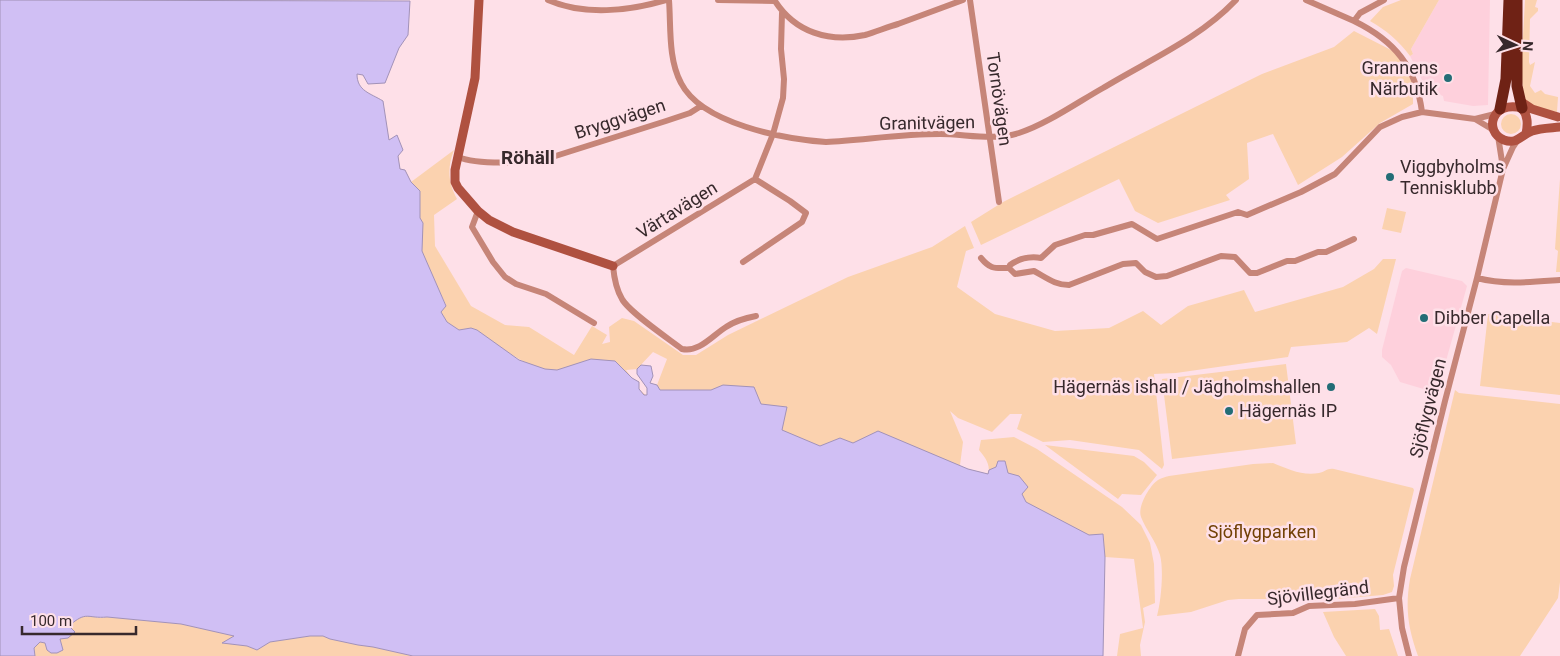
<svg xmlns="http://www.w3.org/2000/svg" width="1560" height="656" viewBox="0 0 1560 656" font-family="Roboto,sans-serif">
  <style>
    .built { fill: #fed0dc }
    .green { fill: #fbd2af }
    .water { fill: #d0bff4; stroke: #a292b8 }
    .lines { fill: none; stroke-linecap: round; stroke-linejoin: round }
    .street { stroke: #c68578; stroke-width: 6 }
    .secondary { stroke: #af5140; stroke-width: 9 }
    .highway { stroke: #6f2215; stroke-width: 11 }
    .poi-dot { fill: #236d76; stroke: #fee0e8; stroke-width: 2 }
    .labels { text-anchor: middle; stroke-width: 5; stroke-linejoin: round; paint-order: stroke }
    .poi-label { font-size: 18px; fill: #37292c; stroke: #fee0e8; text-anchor: start }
    .street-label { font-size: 18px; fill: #37292c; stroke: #fee0e8 }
    .park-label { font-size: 18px; fill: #724106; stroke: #fee0e8 }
    .neighbourhood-label { font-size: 19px; font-weight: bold; fill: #37292c; stroke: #fee0e8 }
  </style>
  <rect width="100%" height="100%" fill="#fee0e8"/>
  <path class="built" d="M1439,0h51l-2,105 -15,1 -29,-5 -1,-5 -16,-6 -17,-34 3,-2 -2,-5z
    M1406,268l56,13 5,5 -30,107 -37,-11 -9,-17 -9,-8v-7l20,-79z"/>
  <path class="green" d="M1401,0h38l-28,49 2,5 -3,2c-11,-15 -24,-26 -40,-35l13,-14z
    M1525,0h12l-2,7 3,1v3l-8,8 -1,43 1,3 5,-3 -5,24 5,7 6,-3 4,4 13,3 -1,15 -21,-4 -12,-9 -3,-26z
    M1354,31l41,21 18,30v22l-33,19 -38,34 -44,28 -25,-51 -26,9 2,36 -23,16 4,5 -72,23 -23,-12 -16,-32 -138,66 -10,-23 32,-20 259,-128 72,-27z
    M1501 124a10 10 0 1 1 20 0a10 10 0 1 1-20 0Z
    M454,150c-7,18 -6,32 3,49l-23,16 1,31 36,60 34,19 24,2 45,28 18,-29 15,9 -5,9 8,-2 -1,-15 13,-9 12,3 49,34h13l32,-20 120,-58 84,-30 33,-21 9,22 -8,3 -9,36 38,27 60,17 54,-3 34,-17 18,14 27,-19 56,-16 11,22 88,-25 31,-18 9,-10h13l-19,75 -8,-6 -22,14 -56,5 -3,10 -112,16 -22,1 10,91 -2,4 -23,-19 -69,-10 -27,2 -26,-13 5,-15h-12l-18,18 -34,-14 -8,-7 13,31 -3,23 -13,19 -107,-46 -20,8 -23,-9 -76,-7 -71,-47 7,2 10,-26 -14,-7 -16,17 -11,1 6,8 7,4v7l11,10 -62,-39c-10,4 -20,9 -30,10 -25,4 -62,-26 -81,-40l-6,-2 -12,2 -12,-8 -6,-10 5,-7 -25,-54 1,-16 -43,-76 19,-4 2,14 5,1 6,12z
    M1560,179v93h-4l2,-21 -3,-2z
    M1387,208l19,4 -5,21 -19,-4z
    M1488,314l72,9v72l-80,-9z
    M1286,364l10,80 -124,15 -10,-80z
    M1455,390l4,3 101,11v178l-2,16 -38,58h-102c-10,-28 -13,-48 -8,-77z
    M1014,437l23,12 85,58 19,18 9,18 4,21 1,39 -12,5 2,14 -5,23 1,11h-24l3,-22 23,-6 -9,-69 -29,-2 -2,-23 -32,7 -83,-67c3,-9 -3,-17 -9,-24l2,-10z
    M1045,445l89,11 10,6 13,13 -16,20 -19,-1 -4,5z
    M1273,463c15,6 29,13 46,10 6,-1 8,-5 15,-4l79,19 1,2 -21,85 1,11 -2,6 -9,3 -71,6 -4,-2h-69l-11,1 -37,12 -34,4c4,-14 7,-46 3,-61 -4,-14 -14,-25 -19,-38 -4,-10 9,-32 17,-37 3,-2 7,-3 11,-4l84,-12z
    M1375,609l4,7 1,14 9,-1 9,27h-52l-12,-19 -11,-25z
    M86,615l14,3 7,-1 74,7 54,12 -12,7 24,3 10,4 13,-8 40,-6h13l7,3 28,6 15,2 40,9h-378l-1,-8 6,-6h5v3l18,5 -4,-11 16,-7 -6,-6 9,-8z"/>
  <path class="water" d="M0,0l410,1 -2,34 -9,13 -14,35 -17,1 -5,-9 -6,-1c0,17 13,19 26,27l6,39 8,-5 6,15 -5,6 2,13 5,1 6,12 9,9v27l3,5 -1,28 24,55 -5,6 6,10 12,8 12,-2 6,2 42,30 26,9 12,1 34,-11 24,2 17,17 7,4v7l5,6h3v-7l-10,-14v-5l4,-4 10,1 2,10 -3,7 7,2 3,5h51l12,-5 31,2 7,17 26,3 -5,23 38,16 20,-8 13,5 25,-12 90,38 20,5 1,-4 7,-3 2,-6h7l3,12 11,3 9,11 -6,7 4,8 63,33 14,-1 2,23 -2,99h-690l-40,-9 -15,-2 -28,-6 -7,-3h-13l-40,6 -13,8 -10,-4 -25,-3 12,-7 -53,-12 -74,-7c-20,2 -20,-7 -38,9l6,6 -7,6 -8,1 3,11 -6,3h-6l-4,-3 -2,-7 -5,-1 -6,6 1,8h-35z"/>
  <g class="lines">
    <path class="street" d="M548,0c36,16 81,11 118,0
      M669,0c2,27 -1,59 12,83 21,41 103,56 145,59 37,-2 76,-8 114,-8 26,0 53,7 79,-1 28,-9 59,-31 84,-45 46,-28 96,-49 133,-88
      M718,0l57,1c20,31 54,42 90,34 11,-3 22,-8 33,-11 22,-8 43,-16 65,-24
      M970,0l29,202
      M1306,0l48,21 6,-8 24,-13
      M1354,21c41,20 62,46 68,91
      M1495,131l-20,-12 20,-5
      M1498,136l5,32
      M458,157c19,8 67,6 88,2l120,-38 24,-8 11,-7
      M478,211l-6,16 21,35 12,15 11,7 30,10 48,29
      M1354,239l-28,13h-8l-23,9h-8l-30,12h-7l-15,-16 -14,-1 -54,20 -11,1 -11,-5 -9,-9 -13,1 -54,21c-14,0 -22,-7 -35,-14l-19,3 -6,-6 1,-3c10,-7 19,-9 31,-7l14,-13 30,-10h8l39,-11 25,15 81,-27 9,3 54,-23 34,-18 45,-47 22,-10 20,-5 53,7
      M981,258c10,12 14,10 28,10
      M743,262l59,-40 4,-9 -16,-12 -35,-22
      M1477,278c27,7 55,4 83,2
      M756,316c-11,2 -21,5 -30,11 -13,8 -27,26 -44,22 -13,-10 -53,-37 -60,-50 -6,-10 -8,-22 -9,-33l142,-87 18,-45 10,-36 1,-19 -3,-30 1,-36
      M1238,656l7,-27 12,-14 36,-2 16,-7 46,-2 44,-6
      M1409,656l-7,-28 -3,-30 5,-31 41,-166 32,-123 26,-109 10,-22 4,-6"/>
    <path class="secondary" d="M479,0l-4,78 -20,92v12l3,6 20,23 11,9 24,12 100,34
      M1520,101l12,8 26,8
      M1526,134c2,-10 2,-18 -4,-26 -30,-8 -39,23 -18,32 13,5 17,-5 28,-9 8,-3 19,-3 28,-4"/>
    <path class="highway" d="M1517,0v86l5,22
      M1500,109l6,-30 3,-79"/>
  </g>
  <g class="poi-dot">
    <circle cx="1448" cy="78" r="5"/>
    <circle cx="1390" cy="177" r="5"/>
    <circle cx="1424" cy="318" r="5"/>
    <circle cx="1331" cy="387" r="5"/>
    <circle cx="1229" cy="411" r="5"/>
  </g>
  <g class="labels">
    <g class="poi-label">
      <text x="1438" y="74" text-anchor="end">Grannens<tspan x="1438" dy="21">Närbutik</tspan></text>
      <text x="1400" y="173">Viggbyholms<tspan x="1400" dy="21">Tennisklubb</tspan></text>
      <text x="1434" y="324">Dibber Capella</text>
      <text x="1321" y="393" text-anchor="end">Hägernäs ishall / Jägholmshallen</text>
      <text x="1239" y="417">Hägernäs IP</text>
    </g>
    <g class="street-label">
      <text transform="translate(999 99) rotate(82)" y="6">Tornövägen</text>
      <text transform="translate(620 119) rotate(-18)" y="6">Bryggvägen</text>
      <text transform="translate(927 123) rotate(-1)" y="6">Granitvägen</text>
      <text transform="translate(677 210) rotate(-32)" y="6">Värtavägen</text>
      <text transform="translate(1428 408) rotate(-76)" y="6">Sjöflygvägen</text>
      <text transform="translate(1318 593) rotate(-7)" y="6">Sjövillegränd</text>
    </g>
    <g class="park-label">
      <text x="1262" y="538">Sjöflygparken</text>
    </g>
    <g class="neighbourhood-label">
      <text x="528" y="164">Röhäll</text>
    </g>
  </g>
  <g transform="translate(1515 45) rotate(94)" stroke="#fee0e8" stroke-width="4" paint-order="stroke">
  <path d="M0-4L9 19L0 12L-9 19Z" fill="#37292c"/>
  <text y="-8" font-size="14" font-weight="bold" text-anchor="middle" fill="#37292c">N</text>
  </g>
  <path d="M22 626v8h114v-8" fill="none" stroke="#37292c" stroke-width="2.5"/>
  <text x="30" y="626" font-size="15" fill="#37292c" stroke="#fee0e8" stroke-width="4" paint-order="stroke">100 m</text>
</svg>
